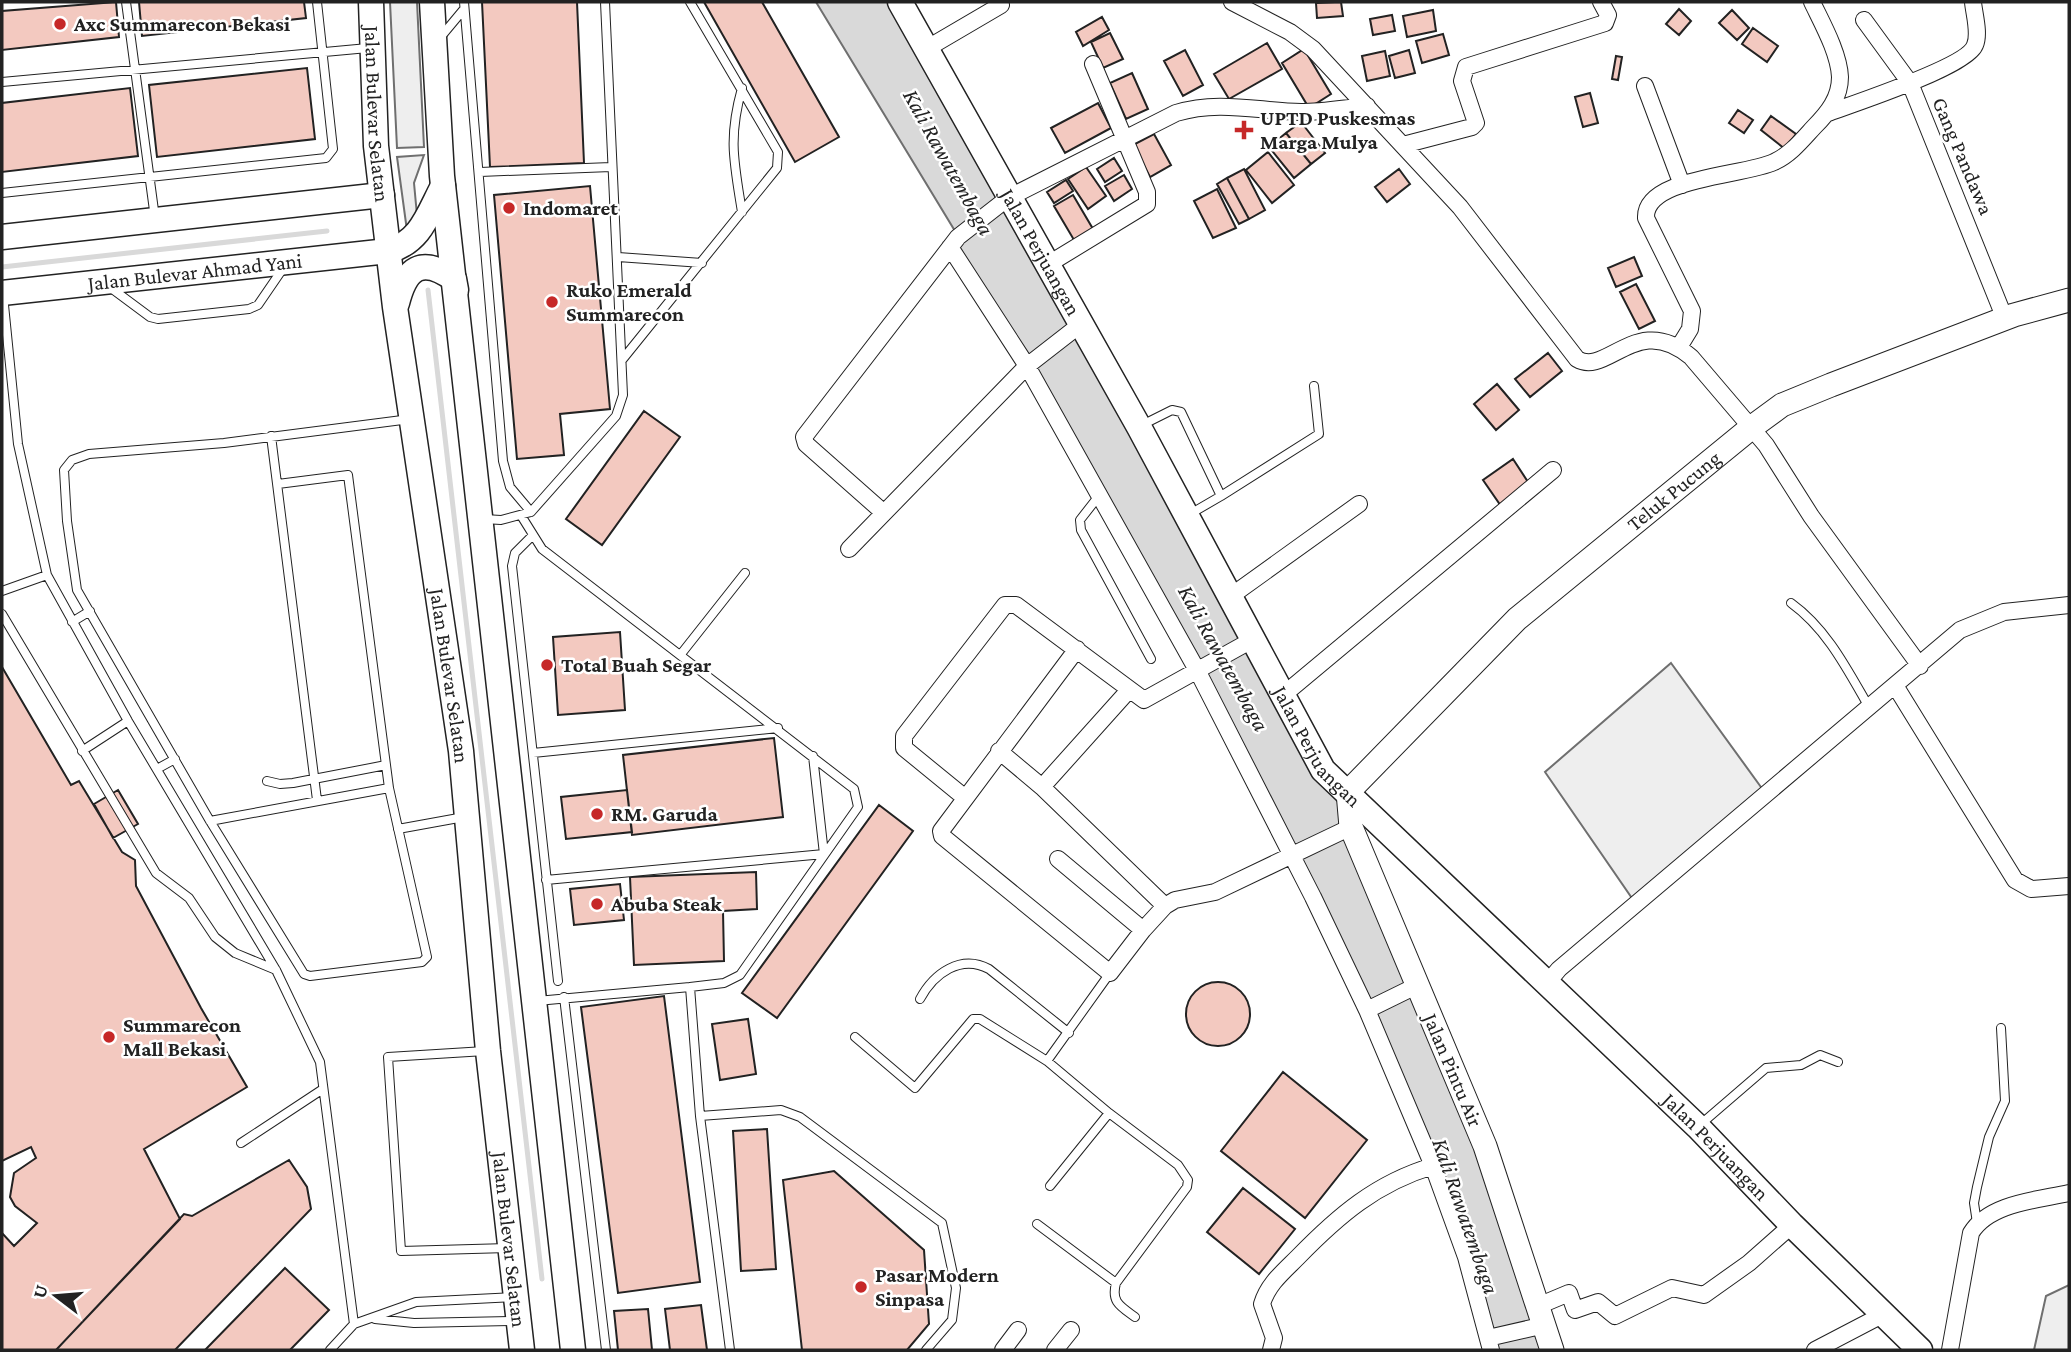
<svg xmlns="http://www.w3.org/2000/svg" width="2071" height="1352" viewBox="0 0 2071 1352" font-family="'Crimson Pro',serif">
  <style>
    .green { fill: #eee; stroke: #6f6f6f; stroke-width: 2 }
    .water { fill: #d9d9d9; stroke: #6f6f6f; stroke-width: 2 }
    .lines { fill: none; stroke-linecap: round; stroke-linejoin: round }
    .stream { stroke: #d9d9d9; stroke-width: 5 }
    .building { fill: #f3c9c0; stroke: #222; stroke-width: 2 }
    .lane-casing { stroke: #222; stroke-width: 10 }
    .street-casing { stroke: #222; stroke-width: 18 }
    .secondary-casing { stroke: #222; stroke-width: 25 }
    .primary-casing { stroke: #222; stroke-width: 27 }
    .lane { stroke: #fff; stroke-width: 8 }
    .street { stroke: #fff; stroke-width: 16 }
    .secondary { stroke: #fff; stroke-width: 23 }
    .primary { stroke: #fff; stroke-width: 24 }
    .poi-dot { fill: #c62828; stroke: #fff; stroke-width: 2.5 }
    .labels { text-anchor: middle; stroke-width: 5; stroke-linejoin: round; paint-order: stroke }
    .poi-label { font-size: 21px; font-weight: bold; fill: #222; stroke: #fff; text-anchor: start }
    .street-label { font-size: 21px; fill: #222; stroke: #fff }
    .water-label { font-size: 23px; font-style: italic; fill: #222; stroke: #fff }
  </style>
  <rect width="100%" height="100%" fill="#fff"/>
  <path class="green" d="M390,2h27l7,145 -27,1z
    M424,155l-10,28 4,43 -10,12 -11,-81z
    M1671,663l95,131 -130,110 -91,-132z
    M2069,1285v65h-35l12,-54z"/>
  <path class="water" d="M816,2h84l448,790 204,558h-61l-58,-184 -236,-496 -247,-423 8,-11z"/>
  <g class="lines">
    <path class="stream" d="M2,267l325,-36
      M428,290l114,989"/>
  </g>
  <path class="building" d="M116,2l3,35 -117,13v-39z
    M139,2h165l2,16 -164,18z
    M482,2h95l7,161 -94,4z
    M704,2h58l77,135 -44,25z
    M1341,2l2,14 -26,2 -1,-15z
    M1679,9l12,12 -12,14 -13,-11z
    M1433,10l3,21 -29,6 -4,-21z
    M1732,10l17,18 -12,12 -18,-17z
    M1392,15l3,16 -22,4 -3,-16z
    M1102,17l7,13 -26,16 -7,-14z
    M1753,28l25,18 -11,16 -25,-18z
    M1110,33l13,26 -20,9 -12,-26z
    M1443,34l6,21 -27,8 -6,-22z
    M1267,43l15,26 -53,30 -15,-25z
    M1304,49l27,45 -22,14 -27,-45z
    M1185,50l18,35 -20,11 -19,-35z
    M1409,50l6,23 -20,5 -6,-22z
    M1385,51l5,25 -23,5 -5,-25z
    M1616,56l6,1 -4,23 -6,-1z
    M307,68l8,71 -158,18 -8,-72z
    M1132,73l16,36 -22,10 -16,-36z
    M130,88l8,68 -136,16v-69z
    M1590,93l8,30 -15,4 -8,-30z
    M1098,103l13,25 -46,25 -14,-25z
    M1738,110l15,10 -9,13 -15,-10z
    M1771,116l25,18 -11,15 -24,-19z
    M1301,122l24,31 -14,11 -25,-31z
    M1286,133l25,31 -17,14 -25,-31z
    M1154,134l17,31 -21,12 -17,-32z
    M1268,152l26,33 -22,18 -26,-33z
    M1114,158l8,13 -17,11 -8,-13z
    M1086,167l20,29 -18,13 -20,-30z
    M1244,169l21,41 -16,9 -22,-41z
    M1399,169l11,15 -23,18 -12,-15z
    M1124,175l8,14 -18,12 -9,-15z
    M1227,178l22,41 -10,5 -22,-40z
    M1066,180l7,11 -19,12 -7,-11z
    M590,186l20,223 -50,5 4,41 -47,4 -23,-264z
    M1217,189l19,39 -23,10 -19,-37z
    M1073,195l20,34 -19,11 -20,-34z
    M1634,257l8,19 -26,11 -8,-19z
    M1636,284l19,37 -16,8 -19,-37z
    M1548,353l14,18 -32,26 -15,-18z
    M1497,384l22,26 -23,20 -22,-26z
    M644,411l36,26 -78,108 -36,-26z
    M1513,459l17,26 -29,21 -18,-26z
    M620,632l5,78 -67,5 -5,-78z
    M2,667l69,118 8,-4 43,71 13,8 1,26 65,122 46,79 -103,62 36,70 -124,131h-54v-117l12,13 23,-23 -22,-17 -5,-9 4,-24 22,-15 -5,-11 -29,14z
    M774,738l9,79 -151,18 -9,-80z
    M118,790l20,34 -25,14 -19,-34z
    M627,790l5,42 -66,7 -5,-42z
    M879,805l34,26 -136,187 -35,-25z
    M756,872l1,37 -34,2 1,50 -90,4 -4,-88z
    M620,884l4,36 -50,5 -4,-36z
    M1186 1014a32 32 0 1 1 64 0a32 32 0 1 1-64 0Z
    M664,996l36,286 -82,11 -37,-286z
    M748,1019l8,55 -36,6 -8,-56z
    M1283,1072l84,68 -62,78 -84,-67z
    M767,1129l9,140 -35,2 -8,-140z
    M289,1160l18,27 4,22 -136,141h-119l128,-136 8,2z
    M834,1171l90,79 5,74 -22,26h-105l-19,-170z
    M1243,1188l52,41 -36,45 -52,-42z
    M285,1268l44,42 -39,40h-85z
    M701,1305l6,45h-37l-5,-41z
    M648,1309l4,41h-34l-4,-39z"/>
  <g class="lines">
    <defs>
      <path id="lane" d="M126,2l29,216
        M464,2l39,459 7,26 21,25
        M439,39l25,-30
        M2,82l366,-34
        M480,172l131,-5
        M2,193l324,-35 7,-9 -16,-147
        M742,212c-8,-50 -14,-74 0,-124
        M618,257l84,6
        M111,288l39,29 8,2 91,-10 9,-4 26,-38
        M3,295l15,149 29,131 81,146 148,249 44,92 34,262
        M622,360l155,-192 1,-16 -88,-150
        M1142,425l30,-15 9,2 40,84 -31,18
        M271,436l46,364
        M1221,496l98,-62 -5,-48
        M1098,497l-18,23 1,10 70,129
        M522,517l20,32 312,240 4,18 -118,168 -16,8 -34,4
        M484,519l17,1 30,-8 85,-96 7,-21 -18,-393
        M531,537l-16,16 -3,13 46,415
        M2,591l45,-16
        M1791,603c36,26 56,66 78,104
        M2,614l154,259 33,25 26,39 20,16 41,17
        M72,622l18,-11
        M681,654l64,-81
        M82,751l46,-30
        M533,753l245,-25
        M813,756l11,98
        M157,769l18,-10
        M267,781l13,3 13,-1 93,-18
        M389,788l38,169 -5,5 -112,14 -6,-2 -94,-153 -133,-231 -10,-69 -3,-51 8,-10 17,-6 135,-11 186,-24
        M210,821l179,-33 -41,-313 -70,9
        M398,829l66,-12
        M546,880l278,-26
        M564,997l42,353
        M920,999c14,-26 41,-45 69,-30l80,64
        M537,1001l153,-14 10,129 30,234
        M855,1037l60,51 58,-69h7l67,42 62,52 -59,73
        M485,1051l-97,6 13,194 107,-3
        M1047,1061l63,-88
        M1109,1113l69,52 10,15 -1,7 -71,96c-5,19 4,23 19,34
        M700,1116l81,-6 19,7 142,106 14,65 -4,32 -26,30
        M1701,1124l65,-56 35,-3 19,-10 18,7
        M241,1143l82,-54
        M1977,1223l-3,-20 3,-16 12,-50 16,-36 -4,-73
        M1037,1224l79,59
        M375,1319l39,4 102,-2
        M330,1350l24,-26 62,-22 98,-5"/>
      <path id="street" d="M1232,2l58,30 23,17 147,158 117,152c30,18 60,-48 114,-2l75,88 45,71 109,150
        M1864,20l46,63 95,236
        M926,49l75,-44
        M1645,86l37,99
        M1828,113c25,-9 140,-47 147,-68 5,-12 -1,-31 -2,-43
        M1403,145l69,-18 4,-4 -14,-42 4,-14 139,-44 3,-8 -7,-13
        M950,247l77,119 170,304 116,227 54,113 66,156 33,91 25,93
        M1047,265l100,-61v-12l-54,-128
        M1679,347l11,-18 2,-18 -46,-93c-2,-41 99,-42 128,-56 16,-7 28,-22 40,-35 14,-14 26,-29 26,-50 -1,-24 -18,-54 -28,-75
        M884,513l-78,-69 -2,-7 154,-200 50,-39 168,-85c43,-13 81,-2 125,-1 22,0 44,-4 66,-6
        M849,549l178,-183 54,-42
        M1231,596l128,-92
        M1077,649l-136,182 1,5 168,137 33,-43 22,-24 10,-6 40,-8 136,-65
        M1896,687l119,193 16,9 38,-3
        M1282,696l271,-226
        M999,751l43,36 123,119
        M1042,787l87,-97
        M964,797l-60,-49v-12l101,-131h11l128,95 108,-60
        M1058,859l85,71
        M1548,982l11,-13 401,-339 44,-18 65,-7
        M1367,1010l49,-24
        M1538,1306l31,-13 6,17 23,-8 17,14 57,-28 32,7 45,-32 43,-38
        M1488,1338l57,-13
        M1003,1350l15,-20
        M1055,1350l16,-20
        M1271,1350l3,-12 -12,-34c6,-20 21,-32 36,-47 40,-41 78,-74 135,-91
        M1815,1350l69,-36
        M1950,1350l21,-117c18,-30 67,-33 98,-40"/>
      <g id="secondary">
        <path id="s1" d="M1552,1350l-67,-204 -134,-319 -3,-35 169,-173 235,-192 30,-22 49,-20 183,-70 55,-15"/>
      </g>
      <g id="primary">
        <path id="s2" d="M371,2l5,144 19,161 66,444 27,300 34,299"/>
        <path d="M432,2l10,174 131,1174"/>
        <path id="s3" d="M900,2l239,425 184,343 375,357 94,98 128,125"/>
        <path d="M2,237l380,-42"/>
        <path id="s4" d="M2,293l386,-42c33,-9 40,-37 55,-65"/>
        <path d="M397,303c9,-35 24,-47 57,-24l2,11"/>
      </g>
    </defs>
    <use href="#lane" class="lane-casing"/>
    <use href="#street" class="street-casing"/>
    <use href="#secondary" class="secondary-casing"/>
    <use href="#primary" class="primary-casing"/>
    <use href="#lane" class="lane"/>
    <use href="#street" class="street"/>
    <use href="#secondary" class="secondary"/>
    <use href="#primary" class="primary"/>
  </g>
  <g class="poi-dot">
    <circle cx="60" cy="24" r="7"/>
    <path d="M1240.5 119.5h7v7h7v7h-7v7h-7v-7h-7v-7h7z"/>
    <circle cx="509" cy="208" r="7"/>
    <circle cx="552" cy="302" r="7"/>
    <circle cx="547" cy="665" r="7"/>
    <circle cx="597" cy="814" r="7"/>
    <circle cx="597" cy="904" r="7"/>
    <circle cx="109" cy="1037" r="7"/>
    <circle cx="861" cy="1287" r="7"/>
  </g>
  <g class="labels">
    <g class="poi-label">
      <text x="74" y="31">Axc Summarecon Bekasi</text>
      <text x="1260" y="125">UPTD Puskesmas<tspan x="1260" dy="24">Marga Mulya</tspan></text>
      <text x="523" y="215">Indomaret</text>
      <text x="566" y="297">Ruko Emerald<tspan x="566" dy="24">Summarecon</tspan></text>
      <text x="561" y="672">Total Buah Segar</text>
      <text x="611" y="821">RM. Garuda</text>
      <text x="611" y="911">Abuba Steak</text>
      <text x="123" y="1032">Summarecon<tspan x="123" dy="24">Mall Bekasi</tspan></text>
      <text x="875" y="1282">Pasar Modern<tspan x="875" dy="24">Sinpasa</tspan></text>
    </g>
    <g class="street-label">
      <text dy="7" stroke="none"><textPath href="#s2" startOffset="112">Jalan Bulevar Selatan</textPath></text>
      <text transform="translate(1963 156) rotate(67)" y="7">Gang Pandawa</text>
      <text dy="7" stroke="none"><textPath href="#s3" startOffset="287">Jalan Perjuangan</textPath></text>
      <text dy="7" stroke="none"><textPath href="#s4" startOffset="194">Jalan Bulevar Ahmad Yani</textPath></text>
      <text dy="7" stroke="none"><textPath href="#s1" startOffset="1040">Teluk Pucung</textPath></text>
      <text dy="7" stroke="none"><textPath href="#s2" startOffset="679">Jalan Bulevar Selatan</textPath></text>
      <text dy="7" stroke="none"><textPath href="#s3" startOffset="854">Jalan Perjuangan</textPath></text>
      <text transform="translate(1453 1070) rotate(67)" y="7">Jalan Pintu Air</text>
      <text dy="7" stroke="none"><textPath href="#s3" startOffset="1421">Jalan Perjuangan</textPath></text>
      <text dy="7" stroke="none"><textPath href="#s2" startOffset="1246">Jalan Bulevar Selatan</textPath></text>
    </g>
    <g class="water-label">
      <text transform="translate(949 162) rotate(61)" y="8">Kali Rawatembaga</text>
      <text transform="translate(1224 658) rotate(61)" y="8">Kali Rawatembaga</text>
      <text transform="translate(1466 1216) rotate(71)" y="8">Kali Rawatembaga</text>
    </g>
  </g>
  <rect width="2071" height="1352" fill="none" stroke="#222222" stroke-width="7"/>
  <g transform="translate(56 1296) rotate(286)" stroke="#ffffff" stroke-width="5" paint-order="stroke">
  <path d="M0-5L12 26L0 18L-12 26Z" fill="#222222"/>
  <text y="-10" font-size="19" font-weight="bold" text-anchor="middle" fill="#222222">U</text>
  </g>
</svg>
